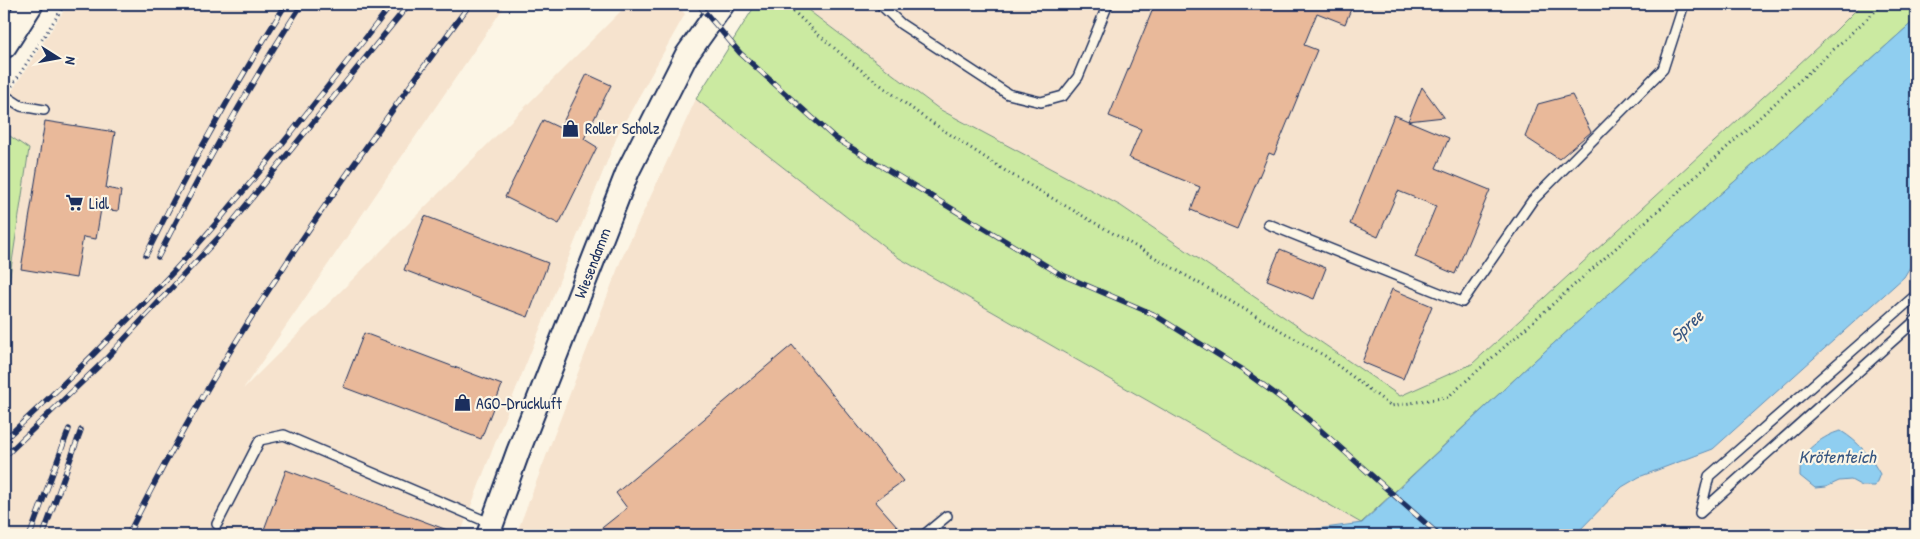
<svg xmlns="http://www.w3.org/2000/svg" width="1920" height="539" viewBox="0 0 1920 539" font-family="'Patrick Hand',sans-serif">
  <style>
    .built { fill: #f6e3ce }
    .green { fill: #cbeaa1; stroke: #738c80 }
    .water { fill: #8fcef0; stroke: #618eb6 }
    .building { fill: #e9b99a; stroke: #1b2f5e }
    .lines { fill: none; stroke-linecap: round; stroke-linejoin: round }
    .service-casing { stroke: #1b2f5e; stroke-width: 12 }
    .tertiary-casing { stroke: #1b2f5e; stroke-width: 26 }
    .secondary-casing { stroke: #1b2f5e; stroke-width: 29 }
    .path { stroke: #1b2f5e; stroke-width: 3; stroke-dasharray: 1 4; stroke-linecap: butt }
    .service { stroke: #fcf5e5; stroke-width: 9 }
    .tertiary { stroke: #fcf5e5; stroke-width: 22 }
    .secondary { stroke: #fcf5e5; stroke-width: 25 }
    .rail-casing { stroke: #1b2f5e; stroke-width: 5.5 }
    .rail { stroke: #fcf5e5; stroke-width: 4; stroke-dasharray: 11; stroke-linecap: butt }
    .labels { text-anchor: middle; stroke-width: 4.5; stroke-linejoin: round; paint-order: stroke }
    .poi-label { font-size: 16px; fill: #1b2f5e; stroke: #fcf5e5; text-anchor: start }
    .street-label { font-size: 16px; fill: #1b2f5e; stroke: #fcf5e5 }
    .water-label { font-size: 18px; font-style: italic; fill: #385782; stroke: #fcf5e5 }
  </style>
  <rect width="100%" height="100%" fill="#fcf5e5"/>
  <filter id="ink" filterUnits="userSpaceOnUse"><feTurbulence type="fractalNoise" baseFrequency=".02" numOctaves="2"/><feDisplacementMap in="SourceGraphic" scale="10" xChannelSelector="R" yChannelSelector="G"/><feConvolveMatrix kernelMatrix="1 2 1 2 8 2 1 2 1" color-interpolation-filters="sRGB"/></filter>
  <g filter="url(#ink)">
    <path class="built" d="M68,4h438l-263,385 385,-385h48l9,10 -67,120 -110,275 -48,126h-456v-220l25,-166 -25,-17v-29z
      M800,4h1062l-27,27 -363,333 -72,32 -279,-190 -182,-97z
      M696,99l203,159 462,265 -44,6 -8,6h-793l105,-275z
      M1916,257v278h-341l47,-48 17,-10 74,-28 191,-172z"/>
    <path class="green" d="M756,4h44l139,105 182,97 279,190 72,-32 363,-333 27,-27h54v15l-383,343 -172,161 -462,-265 -203,-159z
      M4,132l25,17 -25,166z"/>
    <path class="water" d="M1916,19v238l-12,20 -191,172 -74,28 -17,10 -47,48h-266l8,-6 45,-6 171,-161z
      M1841,431c18,11 29,25 39,43l-5,12h-13l-11,-6 -12,1 -13,6 -11,1 -15,-12c0,-5 0,-12 2,-17 5,-12 27,-26 39,-28z"/>
    <path class="building" d="M1155,4h198l-8,20 -28,-11 -13,32 13,5 -43,105 -5,-2 -32,76 -46,-19 9,-23 -71,-29 12,-29 -32,-13z
      M587,74l24,11 -27,54 13,8 -38,77 -54,-27 38,-77 17,8z
      M1422,87l22,30 -36,4z
      M1572,95l19,37 -32,27 -34,-22 13,-33z
      M1394,115l55,23 -13,30 54,22 -35,84 -40,-17 21,-51 -38,-15 -20,46 -28,-13z
      M45,121l70,11 -9,56 15,3 -3,20 -17,-2 -5,30 -13,-2 -7,41 -55,-9z
      M425,216l123,47 -20,54 -124,-47z
      M1280,249l46,19 -12,31 -47,-19z
      M1392,289l40,17 -29,73 -41,-17z
      M364,333l138,52 -21,54 -138,-52z
      M792,345l111,136 -28,20 30,34h-312l34,-27 -11,-15z
      M286,470l172,64v1h-196z"/>
    <g class="lines">
      <defs>
        <path id="service" d="M880,4l21,20 107,70 33,8 22,-6 15,-19 30,-73
          M4,95l17,11 23,4
          M1268,224l194,78 70,-101 131,-132 21,-65
          M1700,513l9,-37 207,-181
          M1700,513l216,-193
          M217,524l43,-84 24,-5 208,89
          M924,535l23,-19"/>
        <path id="tertiary" d="M488,535l30,-83 110,-281 58,-115 37,-52"/>
        <path id="secondary" d="M4,45l26,-41"/>
      </defs>
      <use href="#service" class="service-casing"/>
      <use href="#tertiary" class="tertiary-casing"/>
      <use href="#secondary" class="secondary-casing"/>
      <path class="path" d="M786,4l26,25 41,35 69,52 85,56 318,184 66,50 57,-9 213,-189 222,-204
        M12,86l53,-82"/>
      <use href="#service" class="service"/>
      <use href="#tertiary" class="tertiary"/>
      <use href="#secondary" class="secondary"/>
      <defs>
        <path id="rail" d="M698,4l42,49 95,85 225,136 93,40 91,57 56,41 139,123
          M146,255c42,-86 89,-170 140,-251
          M158,257c44,-87 91,-172 144,-253
          M4,440c59,-54 116,-111 171,-170 77,-85 147,-176 217,-266
          M4,457l100,-96 126,-136 179,-221
          M30,535l39,-106
          M43,535l38,-105
          M128,535c93,-189 217,-362 342,-531"/>
      </defs>
      <use href="#rail" class="rail-casing"/>
      <use href="#rail" class="rail"/>
    </g>
  </g>
  <defs>
    <symbol id="shop-bare" viewBox="-9 -9 18 18"><path d="M-5-2.5h2.3a2.7 3.5 0 0 1 5.4 0H5L5.5 6h-11ZM-1.5-2.5h3a1.5 2.3 0 0 0-3 0Z" fill="#1b2f5e" stroke="#fcf5e5" stroke-width="2.5" paint-order="stroke"/></symbol>
    <symbol id="supermarket-bare" viewBox="-9 -9 18 18"><path d="M-6-5.5h2.5l.6 2H6L4.5 2H-2.5L-4.4-4H-6ZM-1.5 3.2a1.3 1.3 0 1 0 .1 0ZM3 3.2a1.3 1.3 0 1 0 .1 0Z" fill="#1b2f5e" stroke="#fcf5e5" stroke-width="2.5" paint-order="stroke"/></symbol>
  </defs>
  <g fill-rule="evenodd">
    <use href="#shop-bare" x="558" y="116" width="25" height="25"/>
    <use href="#supermarket-bare" x="62" y="190" width="25" height="25"/>
    <use href="#shop-bare" x="450" y="390" width="25" height="25"/>
  </g>
  <g class="labels">
    <g class="poi-label">
      <text x="585" y="134">Roller Scholz</text>
      <text x="89" y="209">Lidl</text>
      <text x="476" y="409">AGO-Druckluft</text>
    </g>
    <g class="street-label">
      <text transform="translate(592 263) rotate(-69)" y="6">Wiesendamm</text>
    </g>
    <g class="water-label">
      <text transform="translate(1687 326) rotate(-42)" y="6">Spree</text>
      <text x="1837" y="463">Krötenteich</text>
    </g>
  </g>
  <rect width="1920" height="539" fill="none" stroke="#fcf5e5" stroke-width="20"/>
  <rect x="10" y="10" width="1900" height="519" fill="none" stroke="#1b2f5e" stroke-width="2" filter="url(#ink)"/>
  <g transform="translate(58 58) rotate(101)" stroke="#fcf5e5" stroke-width="4" paint-order="stroke">
  <path d="M0-4L9 19L0 12L-9 19Z" fill="#1b2f5e"/>
  <text y="-8" font-size="14" font-weight="bold" text-anchor="middle" fill="#1b2f5e">N</text>
  </g>
</svg>
